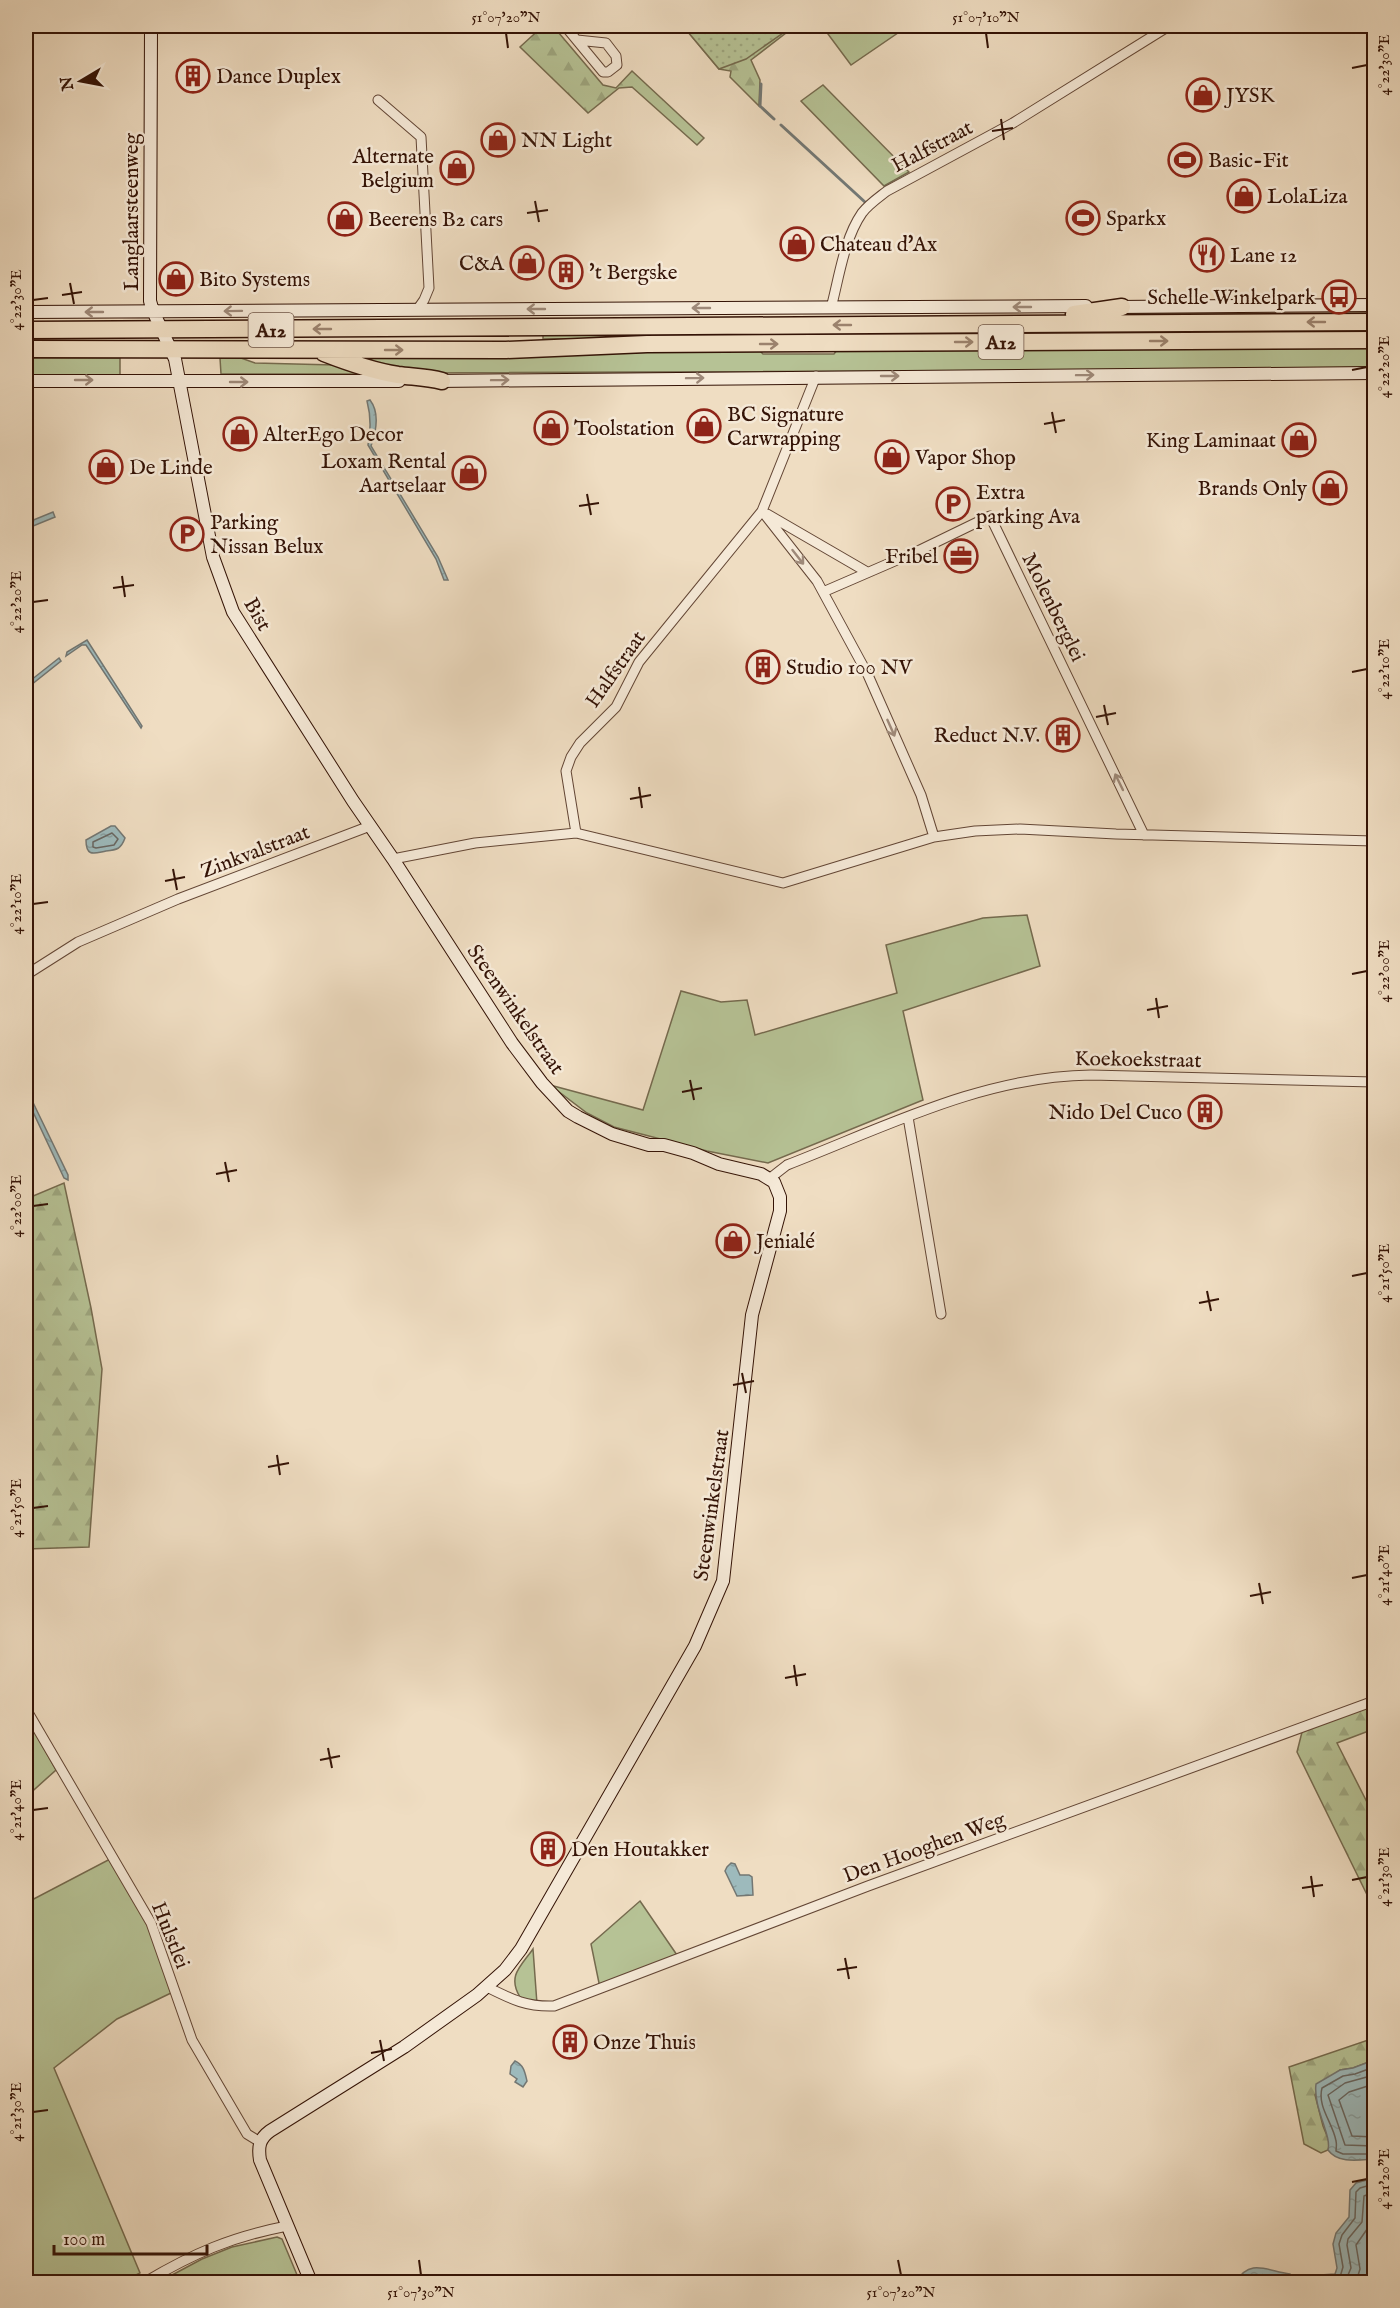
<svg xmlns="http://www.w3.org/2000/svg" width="1400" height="2308" viewBox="0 0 1400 2308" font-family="'IM FELL English',serif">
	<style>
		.grass { fill: #b6c295; stroke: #756a4e; stroke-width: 1.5 }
		.forest { fill: url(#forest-firs); stroke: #756a4e; stroke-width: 1.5 }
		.park { fill: url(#park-dots); stroke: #756a4e; stroke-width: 1.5 }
		.water { fill: url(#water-ripples); stroke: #737773; stroke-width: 1.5 }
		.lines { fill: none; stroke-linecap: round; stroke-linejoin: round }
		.shore { stroke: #686661; stroke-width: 1.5 }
		.stream { stroke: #737773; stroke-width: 3 }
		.street-casing { stroke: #634635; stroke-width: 11 }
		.secondary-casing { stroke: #341306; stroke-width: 14 }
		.highway-casing { stroke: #341306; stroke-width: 19 }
		.street { stroke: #f5e9d7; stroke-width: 9 }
		.secondary { stroke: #f5e9d7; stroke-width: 12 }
		.highway { stroke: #efddc2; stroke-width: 16 }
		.oneway { stroke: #9e8979 }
		.oneway2 { stroke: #9b826d }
		.ticks { fill: none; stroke: #341306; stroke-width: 2 }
		.labels { text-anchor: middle; stroke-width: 5; stroke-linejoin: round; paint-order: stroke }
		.shield { fill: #f5e9d7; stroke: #6e5345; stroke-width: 1.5 }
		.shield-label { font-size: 20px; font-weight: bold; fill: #341306 }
		.poi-label { font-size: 21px; fill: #341306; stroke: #f5e9d7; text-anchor: start }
		.street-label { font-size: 21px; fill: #341306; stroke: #f5e9d7 }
		.neatline { fill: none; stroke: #341306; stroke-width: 2 }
		.ticks-label { font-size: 15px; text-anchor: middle; fill: #341306 }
	</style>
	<defs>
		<pattern id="forest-firs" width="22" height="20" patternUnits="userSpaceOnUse" patternTransform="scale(1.5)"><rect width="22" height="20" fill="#b6c295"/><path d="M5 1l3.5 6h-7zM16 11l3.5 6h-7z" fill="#9da67f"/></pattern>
		<pattern id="park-dots" width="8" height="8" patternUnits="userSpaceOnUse" patternTransform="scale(1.5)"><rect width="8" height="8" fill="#b6c295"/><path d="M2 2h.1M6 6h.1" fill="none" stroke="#9da67f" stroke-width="1.8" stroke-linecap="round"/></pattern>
		<pattern id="water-ripples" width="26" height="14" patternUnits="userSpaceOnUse" patternTransform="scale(1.5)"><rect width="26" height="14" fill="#9dbabc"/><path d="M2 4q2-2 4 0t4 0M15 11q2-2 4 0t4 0" fill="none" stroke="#889fa0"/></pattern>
	</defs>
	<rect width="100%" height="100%" fill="#efddc2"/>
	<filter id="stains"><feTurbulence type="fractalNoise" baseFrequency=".00333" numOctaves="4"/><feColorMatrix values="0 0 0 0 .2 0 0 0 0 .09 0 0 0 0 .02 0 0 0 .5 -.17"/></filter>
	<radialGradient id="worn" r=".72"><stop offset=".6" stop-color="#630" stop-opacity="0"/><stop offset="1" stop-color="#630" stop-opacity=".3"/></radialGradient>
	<!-- grass -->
	<path class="grass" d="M822,26h86l-57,39z
		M823,85l86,87 -25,14 -83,-85z
		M1374,313v3l-252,2v-4z
		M1374,328v7l-831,4v-8z
		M1374,348v20l-5,1 -954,4 -56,-15 400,-8 4,4h71l3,-4z
		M26,358h94v17l-94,1z
		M220,358h21l14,5 80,2 29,9h-143z
		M1027,915l13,51 -137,45 20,89 -155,63 -61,-12 -93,-24 -27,-14 -37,-28 93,25 38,-119 40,11 26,-2 8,35 142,-42 -11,-48 97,-27z
		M26,1716l30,54 -30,27z
		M112,1858l39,65 20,70 -54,26 -63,49 86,205 -18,9h-96v-379z
		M640,1901l39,57 -79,30 -9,-44z
		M533,1949l4,55 -17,-7c-13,-21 1,-31 13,-48z
		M277,2237l5,2 18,43h-141l43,-23 30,-12z"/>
	<!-- forest -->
	<path class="forest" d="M543,26h10l50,59 13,3 16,-17 72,67 -7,7 -65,-58 -13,1 -31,25 -68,-66z
		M683,26h112l-44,34 9,20 -1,26 -29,-29 1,-6 -12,-2z
		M64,1183l27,125 11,61 -13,178 -63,2v-350z
		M1374,1701v28l-37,14 37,73v93l-77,-157 6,-24z
		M1374,2038v22l-21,8 -13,2 -12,9 -13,16 8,31 7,17 -2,7 -7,3 -17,-9 -15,-77z"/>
	<!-- park -->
	<path class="park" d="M683,26h110l-47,33 -27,10z"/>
	<!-- water -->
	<path class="water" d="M370,400c10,13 6,32 1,46l67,111 10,23h-4l-8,-21 -68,-114c3,-15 3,-29 -1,-44z
		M53,512l2,5 -29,12v-6z
		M87,640l55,86 -1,2 -55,-83h-4l-16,11 1,-4z
		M59,658l2,3 -35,28v-5z
		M111,826h4l10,12c-4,11 -8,12 -19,13 -11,2 -20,7 -20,-11z
		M26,1088l42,87v5l-4,-2 -38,-81z
		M731,1863l4,1 5,11h9l3,2 1,18 -16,1 -12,-25 2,-4z
		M1374,2060v99c-15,1 -36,5 -46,-9 4,-14 -15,-42 -12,-66l24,-14 13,-2z
		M515,2061c9,4 10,12 12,20l-4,6 -8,-5 2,-3 -7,-5 1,-8z
		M1374,2178v104h-138c14,-24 31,-11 54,-8l1,3 44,-3 2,-6 -4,-24 3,-11 13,-16 1,-27 6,-7z"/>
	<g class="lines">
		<!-- shore -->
		<path class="shore" d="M112,833l6,6 -4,6 -18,3 -3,-1v-5z
			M1374,2067l-19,7 -12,2 -21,12c-5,19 11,35 14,53 1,4 0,7 0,10l7,3h31
			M1374,2075l-29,8 -17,12 17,50 29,1
			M1374,2084l-25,8 -10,8 13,36 22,1
			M1298,2282l31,-1 11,-4 3,-10 -4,-23 3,-9 13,-17 1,-26 4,-4 14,-4
			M1345,2282l6,-14 -4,-23 1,-6 14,-17 2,-26 10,-4
			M1356,2282l4,-13 -4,-24 14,-20 2,-21 2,-3"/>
		<!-- stream -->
		<path class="stream" d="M761,84l-1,22 14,13
			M781,125l85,78"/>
		<defs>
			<path id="street" d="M565,26l38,46h5l9,-7 -1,-9 -10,-13 -29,-3
				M378,100l43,37 8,151 -5,12 -7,10
				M831,308c8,-30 13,-69 31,-95 7,-9 16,-15 25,-22l126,-68 156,-97
				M762,511l55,70 51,94 53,120 13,42
				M767,514l100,58
				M823,592l97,-42 70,-34 154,319
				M576,833l-10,-62 5,-14 9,-14 36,-36 23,-45 123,-151 54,-135
				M393,859l82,-16 101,-10 207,50 151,-46 41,-6 45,-2 96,5 258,7
				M26,975l52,-33 100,-43 192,-73
				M908,1117l33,197
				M769,1179l18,-14c98,-38 197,-89 304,-90l283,7
				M26,1709l125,214 41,117 55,94 13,8
				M487,1987c24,12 39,20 67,19l314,-120 506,-185
				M145,2282c49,-29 86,-45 142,-56"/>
			<path id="secondary" d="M151,26l-1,275 3,10 22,48 38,198 20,55 120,189 40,58 119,184 30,40 26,28 10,6 34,17 37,11h15l29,8 26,11 42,10 13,8 6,15v14l-28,104 -29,266 -28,65 -174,303 -16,21 -28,25 -73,52 -134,84c-11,8 -12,16 -10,29l51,122
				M1116,307l258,-2
				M26,312l1060,-6
				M26,381h373
				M435,381l939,-8"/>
			<path id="highway" d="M1074,314l48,-7
				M26,330l1348,-8
				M26,349l480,1 141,-6 727,-4
				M324,353c23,9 49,18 74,22 15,2 29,2 44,6"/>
		</defs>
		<!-- street casing -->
		<use href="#street" class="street-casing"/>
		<!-- secondary casing -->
		<use href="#secondary" class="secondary-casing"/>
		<!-- highway casing -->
		<use href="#highway" class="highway-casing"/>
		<!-- street -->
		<use href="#street" class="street"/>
		<!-- secondary -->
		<use href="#secondary" class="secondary"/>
		<!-- highway -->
		<use href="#highway" class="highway"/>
	</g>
	<!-- one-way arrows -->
	<defs><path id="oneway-shaft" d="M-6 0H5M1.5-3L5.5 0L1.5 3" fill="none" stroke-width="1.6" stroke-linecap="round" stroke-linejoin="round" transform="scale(1.5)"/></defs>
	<g class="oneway">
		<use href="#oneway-shaft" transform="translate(1022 307) rotate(180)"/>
		<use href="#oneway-shaft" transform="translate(701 308) rotate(180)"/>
		<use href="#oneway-shaft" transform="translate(536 309) rotate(180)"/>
		<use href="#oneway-shaft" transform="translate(233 311) rotate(179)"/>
		<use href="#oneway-shaft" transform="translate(94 312) rotate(-180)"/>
		<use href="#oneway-shaft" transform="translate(1085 375) rotate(-1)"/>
		<use href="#oneway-shaft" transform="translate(890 376)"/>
		<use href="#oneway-shaft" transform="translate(695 378) rotate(-1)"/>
		<use href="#oneway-shaft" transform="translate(84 380)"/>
		<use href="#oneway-shaft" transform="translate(500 380) rotate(-1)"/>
		<use href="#oneway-shaft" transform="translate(239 382)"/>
		<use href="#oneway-shaft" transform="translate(798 557) rotate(52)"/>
		<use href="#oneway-shaft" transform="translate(891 728) rotate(66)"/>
		<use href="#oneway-shaft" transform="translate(1119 782) rotate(-116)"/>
	</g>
	<g class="oneway2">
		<use href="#oneway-shaft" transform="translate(1316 322) rotate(180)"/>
		<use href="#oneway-shaft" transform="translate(842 325) rotate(180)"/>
		<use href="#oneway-shaft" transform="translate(322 329) rotate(180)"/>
		<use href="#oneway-shaft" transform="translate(1159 341)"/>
		<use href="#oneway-shaft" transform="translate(964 342)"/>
		<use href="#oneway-shaft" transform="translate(769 344)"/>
		<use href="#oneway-shaft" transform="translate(394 350)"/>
	</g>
	<!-- ticks -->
	<path class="ticks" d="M506,33l2,15M986,33l2,15M1352,68l15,-3M1001,119l3,21M992,131l21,-3M535,201l4,21M527,213l21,-3M70,283l4,21M62,295l20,-3M33,300l15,-2M1352,370l15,-3M1052,412l4,21M1044,424l21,-4M587,494l4,21M579,506l20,-3M122,576l3,21M113,588l21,-3M33,602l15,-2M1352,672l15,-3M1104,705l4,20M1096,717l20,-4M639,787l3,21M630,799l21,-4M173,869l4,21M165,881l20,-4M33,904l15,-2M1352,974l15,-3M1156,998l3,20M1147,1010l21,-4M690,1080l4,20M682,1092l20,-4M225,1162l4,20M216,1174l21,-4M33,1206l15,-2M1352,1276l15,-3M1207,1291l4,20M1199,1303l20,-4M742,1373l4,20M733,1385l21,-4M277,1455l3,20M268,1467l21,-4M33,1508l15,-2M1352,1578l15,-3M1259,1583l4,21M1250,1596l21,-4M794,1665l3,21M785,1678l21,-4M328,1748l4,20M320,1760l20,-4M33,1810l15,-2M1311,1876l3,21M1352,1880l15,-3M1302,1888l21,-3M845,1958l4,21M837,1970l20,-3M380,2040l4,21M371,2053l21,-4M33,2112l15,-2M1352,2182l15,-3M419,2260l2,15M898,2260l3,15"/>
	<!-- icons -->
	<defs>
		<symbol id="building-ring" viewBox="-11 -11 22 22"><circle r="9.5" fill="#f5e9d7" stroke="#8f2418" stroke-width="1.5"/><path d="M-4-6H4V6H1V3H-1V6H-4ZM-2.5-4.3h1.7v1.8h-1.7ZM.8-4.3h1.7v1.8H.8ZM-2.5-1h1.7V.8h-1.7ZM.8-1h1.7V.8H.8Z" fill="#8f2418"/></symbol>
		<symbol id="shop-ring" viewBox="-11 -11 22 22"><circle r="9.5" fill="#f5e9d7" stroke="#8f2418" stroke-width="1.5"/><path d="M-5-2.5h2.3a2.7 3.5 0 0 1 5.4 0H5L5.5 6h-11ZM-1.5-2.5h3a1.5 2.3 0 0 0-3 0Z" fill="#8f2418"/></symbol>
		<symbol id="stadium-ring" viewBox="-11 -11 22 22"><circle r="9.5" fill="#f5e9d7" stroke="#8f2418" stroke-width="1.5"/><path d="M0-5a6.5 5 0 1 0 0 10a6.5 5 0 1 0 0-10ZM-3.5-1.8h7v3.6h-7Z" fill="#8f2418"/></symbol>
		<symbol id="restaurant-ring" viewBox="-11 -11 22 22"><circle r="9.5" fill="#f5e9d7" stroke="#8f2418" stroke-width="1.5"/><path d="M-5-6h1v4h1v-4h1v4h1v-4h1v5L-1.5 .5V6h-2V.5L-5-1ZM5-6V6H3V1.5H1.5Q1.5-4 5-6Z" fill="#8f2418"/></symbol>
		<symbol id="bus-ring" viewBox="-11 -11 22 22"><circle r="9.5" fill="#f5e9d7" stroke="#8f2418" stroke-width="1.5"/><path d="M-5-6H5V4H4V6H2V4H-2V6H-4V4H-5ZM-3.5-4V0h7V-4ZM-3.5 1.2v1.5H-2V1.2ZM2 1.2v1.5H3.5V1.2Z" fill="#8f2418"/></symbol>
		<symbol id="parking-ring" viewBox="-11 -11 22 22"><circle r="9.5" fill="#f5e9d7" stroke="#8f2418" stroke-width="1.5"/><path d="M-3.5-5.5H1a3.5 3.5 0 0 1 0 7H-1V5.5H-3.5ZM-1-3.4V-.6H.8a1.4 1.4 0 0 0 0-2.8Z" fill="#8f2418"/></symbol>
		<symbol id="office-ring" viewBox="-11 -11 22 22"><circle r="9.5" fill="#f5e9d7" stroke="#8f2418" stroke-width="1.5"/><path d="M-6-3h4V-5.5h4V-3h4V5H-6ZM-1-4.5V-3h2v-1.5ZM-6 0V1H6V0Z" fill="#8f2418"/></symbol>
	</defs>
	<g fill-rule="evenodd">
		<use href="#building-ring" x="174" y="57" width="38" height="38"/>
		<use href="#shop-ring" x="1184" y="76" width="38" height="38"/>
		<use href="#shop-ring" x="479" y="121" width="38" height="38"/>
		<use href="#stadium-ring" x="1166" y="141" width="38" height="38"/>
		<use href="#shop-ring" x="438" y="149" width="38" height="38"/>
		<use href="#shop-ring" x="1225" y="177" width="38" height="38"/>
		<use href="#stadium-ring" x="1064" y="199" width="38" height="38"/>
		<use href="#shop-ring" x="326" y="200" width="38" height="38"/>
		<use href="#shop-ring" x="778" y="225" width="38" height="38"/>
		<use href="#restaurant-ring" x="1188" y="236" width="38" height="38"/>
		<use href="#shop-ring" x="508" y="244" width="38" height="38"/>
		<use href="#building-ring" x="547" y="253" width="38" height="38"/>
		<use href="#shop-ring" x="157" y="260" width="38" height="38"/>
		<use href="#bus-ring" x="1320" y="278" width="38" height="38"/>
		<use href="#shop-ring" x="685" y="407" width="38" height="38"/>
		<use href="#shop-ring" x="532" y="409" width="38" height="38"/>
		<use href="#shop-ring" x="221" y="415" width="38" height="38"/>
		<use href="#shop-ring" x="1280" y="421" width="38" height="38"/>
		<use href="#shop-ring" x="873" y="438" width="38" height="38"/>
		<use href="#shop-ring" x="87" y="448" width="38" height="38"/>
		<use href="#shop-ring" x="450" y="454" width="38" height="38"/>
		<use href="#shop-ring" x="1311" y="469" width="38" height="38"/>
		<use href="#parking-ring" x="934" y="485" width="38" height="38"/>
		<use href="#parking-ring" x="168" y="515" width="38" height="38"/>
		<use href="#office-ring" x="942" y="537" width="38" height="38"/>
		<use href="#building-ring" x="744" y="648" width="38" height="38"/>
		<use href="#building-ring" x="1044" y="716" width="38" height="38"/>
		<use href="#building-ring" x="1186" y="1093" width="38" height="38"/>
		<use href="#shop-ring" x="714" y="1222" width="38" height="38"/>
		<use href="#building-ring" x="529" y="1830" width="38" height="38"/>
		<use href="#building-ring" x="551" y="2023" width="38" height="38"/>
	</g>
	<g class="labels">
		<!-- shield labels -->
		<g class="shield">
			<rect x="248.5" y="313" width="45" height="34" rx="4.5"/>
			<rect x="978.5" y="325" width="45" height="34" rx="4.5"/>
		</g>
		<g class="shield-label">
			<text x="271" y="337">A12</text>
			<text x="1001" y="349">A12</text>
		</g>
		<!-- poi labels -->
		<g class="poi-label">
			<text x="216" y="83">Dance Duplex</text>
			<text x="1226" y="102">JYSK</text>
			<text x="521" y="147">NN Light</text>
			<text x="434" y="163" text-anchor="end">Alternate<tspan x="434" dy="24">Belgium</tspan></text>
			<text x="1208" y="167">Basic-Fit</text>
			<text x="1267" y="203">LolaLiza</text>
			<text x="1106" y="225">Sparkx</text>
			<text x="368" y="226">Beerens B2 cars</text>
			<text x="820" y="251">Chateau d'Ax</text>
			<text x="1230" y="262">Lane 12</text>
			<text x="504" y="270" text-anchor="end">C&amp;A</text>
			<text x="589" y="279">'t Bergske</text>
			<text x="199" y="286">Bito Systems</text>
			<text x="1316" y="304" text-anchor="end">Schelle Winkelpark</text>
			<text x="727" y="421">BC Signature<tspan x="727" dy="24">Carwrapping</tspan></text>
			<text x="574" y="435">Toolstation</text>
			<text x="263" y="441">AlterEgo Decor</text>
			<text x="1276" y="447" text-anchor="end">King Laminaat</text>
			<text x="915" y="464">Vapor Shop</text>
			<text x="446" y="468" text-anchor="end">Loxam Rental<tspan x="446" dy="24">Aartselaar</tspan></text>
			<text x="129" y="474">De Linde</text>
			<text x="1307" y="495" text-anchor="end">Brands Only</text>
			<text x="976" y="499">Extra<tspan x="976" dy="24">parking Ava</tspan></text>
			<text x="210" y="529">Parking<tspan x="210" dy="24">Nissan Belux</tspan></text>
			<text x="938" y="563" text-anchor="end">Fribel</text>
			<text x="786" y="674">Studio 100 NV</text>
			<text x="1040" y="742" text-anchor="end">Reduct N.V.</text>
			<text x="1182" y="1119" text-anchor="end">Nido Del Cuco</text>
			<text x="756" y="1248">Jenialé</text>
			<text x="571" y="1856">Den Houtakker</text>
			<text x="593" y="2049">Onze Thuis</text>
		</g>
		<!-- street labels -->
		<g class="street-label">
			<text transform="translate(932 146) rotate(-28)" y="7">Halfstraat</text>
			<text transform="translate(131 212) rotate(-90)" y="7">Langlaarsteenweg</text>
			<text transform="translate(1054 607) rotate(64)" y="7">Molenberglei</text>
			<text transform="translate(258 614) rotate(61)" y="7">Bist</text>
			<text transform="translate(615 669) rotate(-55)" y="7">Halfstraat</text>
			<text transform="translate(255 851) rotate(-21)" y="7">Zinkvalstraat</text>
			<text transform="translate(516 1009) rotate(55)" y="7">Steenwinkelstraat</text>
			<text transform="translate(1138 1059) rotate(1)" y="7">Koekoekstraat</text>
			<text transform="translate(711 1505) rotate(-82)" y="7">Steenwinkelstraat</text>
			<text transform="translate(924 1847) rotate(-20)" y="7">Den Hooghen Weg</text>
			<text transform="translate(171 1935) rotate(68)" y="7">Hulstlei</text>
		</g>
	</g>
	<!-- margin -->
	<rect width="1400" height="2308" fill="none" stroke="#efddc2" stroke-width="66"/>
	<!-- north arrow -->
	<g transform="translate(81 81) rotate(260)" stroke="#f5e9d7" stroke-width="4.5" paint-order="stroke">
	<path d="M0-4.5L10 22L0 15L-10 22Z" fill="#341306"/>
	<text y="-9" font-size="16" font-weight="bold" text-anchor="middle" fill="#341306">N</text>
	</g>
	<!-- scale -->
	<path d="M54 2245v9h153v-9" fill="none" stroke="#341306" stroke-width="3"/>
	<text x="63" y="2245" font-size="18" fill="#341306" stroke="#f5e9d7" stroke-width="4.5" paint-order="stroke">100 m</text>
	<rect x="33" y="33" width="1334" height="2242" class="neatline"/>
	<g class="ticks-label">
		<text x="506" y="22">51°07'20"N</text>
		<text x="986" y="22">51°07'10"N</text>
		<text transform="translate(1384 65) rotate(-90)" y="5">4°22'30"E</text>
		<text transform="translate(16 300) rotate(-90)" y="5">4°22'30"E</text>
		<text transform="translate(1384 367) rotate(-90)" y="5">4°22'20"E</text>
		<text transform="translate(16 602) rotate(-90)" y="5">4°22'20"E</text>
		<text transform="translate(1384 669) rotate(-90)" y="5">4°22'10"E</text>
		<text transform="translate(16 904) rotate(-90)" y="5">4°22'10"E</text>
		<text transform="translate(1384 971) rotate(-90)" y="5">4°22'00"E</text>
		<text transform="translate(16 1206) rotate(-90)" y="5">4°22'00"E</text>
		<text transform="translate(1384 1273) rotate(-90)" y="5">4°21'50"E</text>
		<text transform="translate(16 1508) rotate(-90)" y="5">4°21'50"E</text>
		<text transform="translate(1384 1575) rotate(-90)" y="5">4°21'40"E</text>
		<text transform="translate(16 1810) rotate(-90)" y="5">4°21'40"E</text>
		<text transform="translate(1384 1877) rotate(-90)" y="5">4°21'30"E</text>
		<text transform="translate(16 2112) rotate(-90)" y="5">4°21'30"E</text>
		<text transform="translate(1384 2179) rotate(-90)" y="5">4°21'20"E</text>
		<text x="421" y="2297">51°07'30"N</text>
		<text x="901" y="2297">51°07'20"N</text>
	</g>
	<rect width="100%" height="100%" filter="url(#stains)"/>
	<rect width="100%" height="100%" fill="url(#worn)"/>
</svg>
